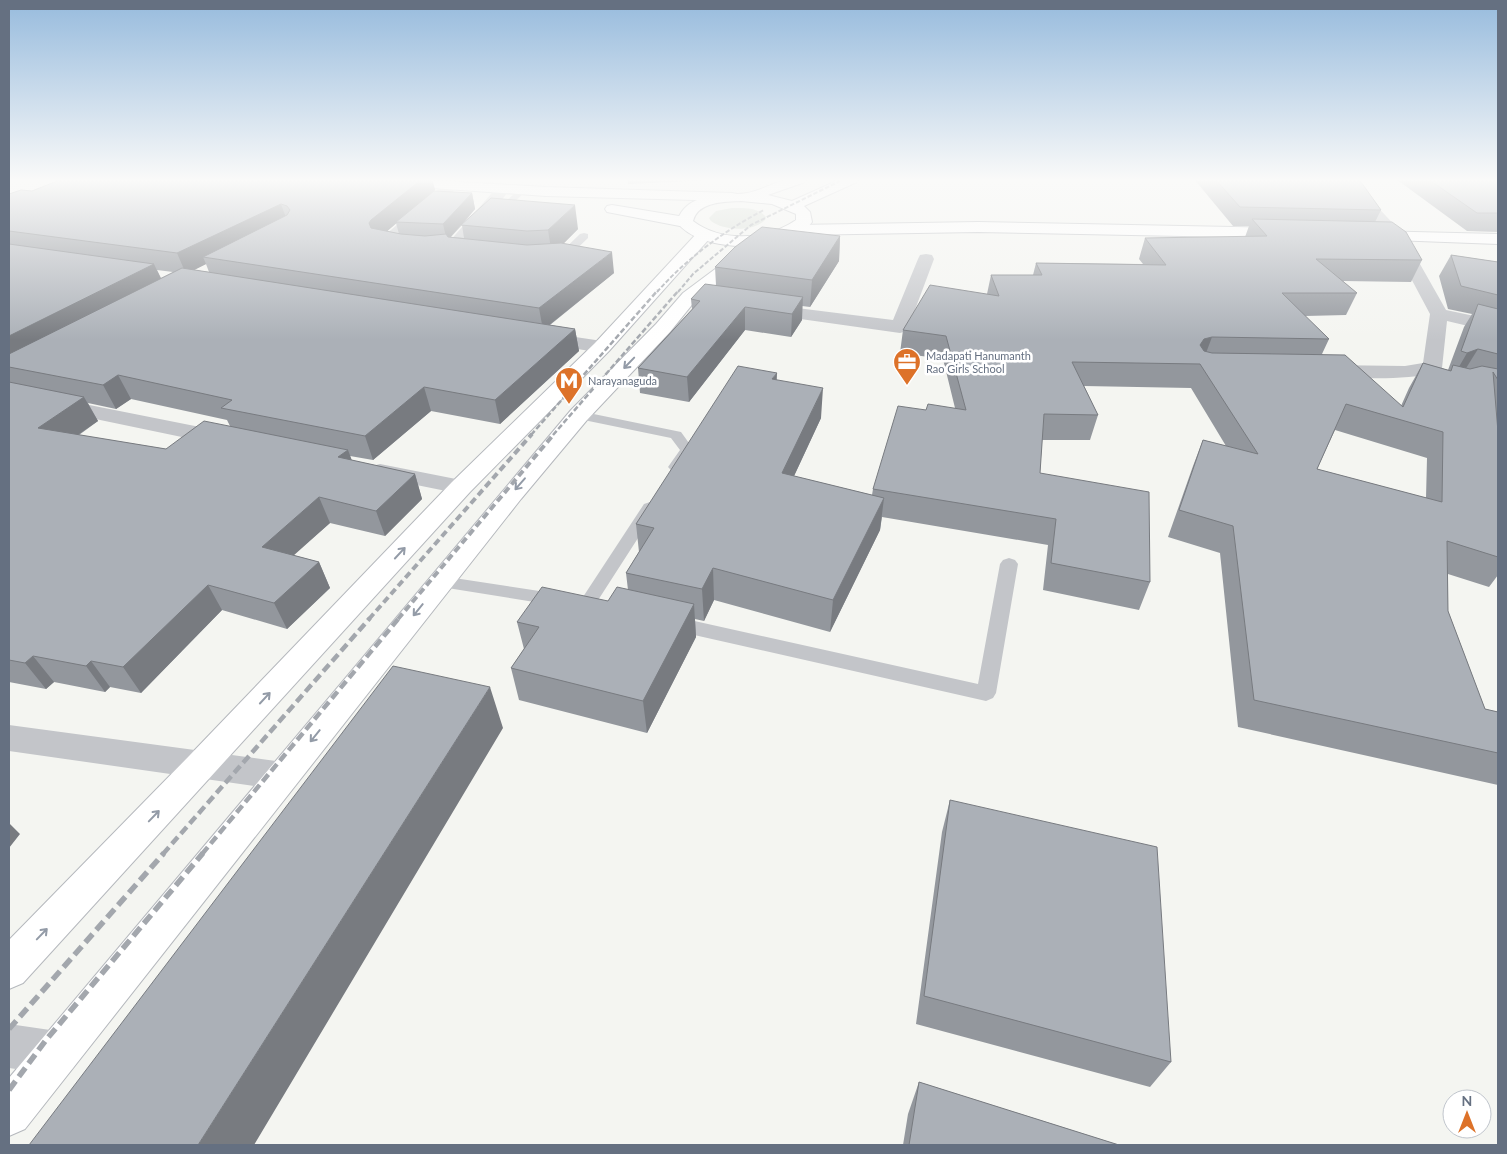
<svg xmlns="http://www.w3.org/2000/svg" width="1507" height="1154" viewBox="0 0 1507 1154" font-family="Lato,sans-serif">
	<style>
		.green { fill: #d4dbd2 }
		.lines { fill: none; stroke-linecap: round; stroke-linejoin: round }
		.secondary-casing { stroke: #b5b8bd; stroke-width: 2 }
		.primary-casing { stroke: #b3b6bb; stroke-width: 2 }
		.lane { fill: #c3c5c9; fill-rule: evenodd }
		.street { fill: #c3c5c9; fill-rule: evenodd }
		.secondary { fill: #fff; fill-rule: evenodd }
		.primary { fill: #fff; fill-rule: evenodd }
		.rail-far4 { stroke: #a3a7ad; stroke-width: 2; stroke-dasharray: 4.5 2; stroke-linecap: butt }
		.rail-far3 { stroke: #a3a7ad; stroke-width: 2.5; stroke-dasharray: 5.5 2.5; stroke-linecap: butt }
		.rail-far2 { stroke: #a3a7ad; stroke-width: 4; stroke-dasharray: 7 4; stroke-linecap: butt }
		.rail-far1 { stroke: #a3a7ad; stroke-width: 4.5; stroke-dasharray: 9 4.5; stroke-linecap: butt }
		.rail { stroke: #a3a7ad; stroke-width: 5.5; stroke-dasharray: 11 5.5; stroke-linecap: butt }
		.wall { fill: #93979d; fill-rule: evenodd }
		.shaded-wall { fill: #787b80 }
		.building { fill: #abb0b7; stroke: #787b80; fill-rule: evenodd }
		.oneway { stroke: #939ba7 }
		.labels { text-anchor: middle; stroke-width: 5; stroke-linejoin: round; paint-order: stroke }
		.far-poi-label { font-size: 11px; fill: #657081; stroke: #fff; text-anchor: start }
	</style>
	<rect width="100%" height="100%" fill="#f4f5f1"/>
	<!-- green -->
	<path class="green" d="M732,208c12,0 26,-1 34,9l-1,3c-12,12 -41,11 -54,1l-2,-3 7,-7z"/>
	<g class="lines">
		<defs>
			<path id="secondary" d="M354,179h56l136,8 186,6 5,1 2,3 -2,3 -5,1 -186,-5 -185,-13z
				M612,205l73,12 5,2 3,3 -3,3 -5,2 -78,-15 -2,-3 2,-3z
				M978,222l306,6 6,2 2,3 -2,3 -6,2 -306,-6 -183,3 -6,-2 -2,-3 2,-3 6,-2z
				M704,230l6,2 2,3 -2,3 -101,113 -139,141 -447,491 -14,6v-49l180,-184 263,-274 143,-139 103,-111z
				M1372,231l126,3v10l-132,-5 -2,-3 2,-3z
				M744,250l6,2 2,3 -2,3 -55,43 -25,31 -83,88 -66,79 -496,630 -16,7v-58l562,-668 85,-86 27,-31 55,-41z"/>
			<path id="primary" d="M787,179h20l-2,3 -37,13 24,6 49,-22h18l-2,3 -53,24 6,6 2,10c-22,32 -113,32 -135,0 9,-31 45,-25 70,-29 12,-2 27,-10 40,-14zM741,201l31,3 24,10v6c-29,20 -74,23 -103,1 5,-20 32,-19 48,-20z"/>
		</defs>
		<!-- secondary casing -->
		<use href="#secondary" class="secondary-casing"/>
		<!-- primary casing -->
		<use href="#primary" class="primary-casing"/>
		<!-- lane -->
		<path class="lane" d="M521,188l3,1v4l-27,25h-6v-4z
			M584,233l4,1v4l-26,25h-8l-1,-2 1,-2 26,-25z
			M579,411l102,21 13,18 -13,20h-10l-3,-3 12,-17 -9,-12 -97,-20 -2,-3 2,-3z
			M650,502l6,2 2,3 -65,101 -6,2 -6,-2 -3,-4 3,-4 63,-96z
			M1009,558l6,2 3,4 -22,129 -3,5 -7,3 -314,-71 -7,-2 -2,-5 2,-5 7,-2 306,68 22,-120 3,-4z
			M441,576l118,18 6,2 3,4 -3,4 -6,2 -124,-20 -3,-4 3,-4z"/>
		<!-- street -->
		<path class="street" d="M1336,179h15l52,55 43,76 52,11v12l-51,-12 -5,47 -3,4c-36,9 -74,6 -111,5l-7,-2 -3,-4 3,-4 7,-2 77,1 18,-3 7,-49 -40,-75z
			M450,183l5,1 2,3 -2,3 -59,51 48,3 4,-1 50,-57h10l2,3c-7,10 -44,57 -52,61 -16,9 -62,2 -80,-3l-2,-3 2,-3 67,-57z
			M926,254l6,1 2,4 -27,72 -7,2 -135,-19 -6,-1 -3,-4 3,-4 6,-1 128,16 25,-61 2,-4z
			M542,332l60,9 7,2 3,4 -3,4 -7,2 -67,-11 -3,-4 3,-4z
			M9,389l216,43 8,2 3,5 -3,5 -8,2 -216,-45z
			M380,464l81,16 9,2 3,5 -3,5 -9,2 -89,-18 -4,-5 4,-5z
			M9,725l274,37 12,4 5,10 -5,10 -12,4 -274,-39z
			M9,1024l48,7 16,6 6,16 -6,16 -16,6 -48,-7z"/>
		<!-- secondary -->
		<use href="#secondary" class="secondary"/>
		<!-- primary -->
		<use href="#primary" class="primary"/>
		<!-- rail-far4 -->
		<path class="rail-far4" d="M657,292c29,-33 68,-62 107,-82
			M678,292l15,-18 58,-49 93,-46"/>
		<!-- rail-far3 -->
		<path class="rail-far3" d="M531,435l127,-145
			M553,435l126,-145"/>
		<!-- rail-far2 -->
		<path class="rail-far2" d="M369,619l163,-185
			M398,619l156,-185"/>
		<!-- rail-far1 -->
		<path class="rail-far1" d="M163,854l207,-236
			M202,854l197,-236"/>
		<!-- rail -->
		<path class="rail" d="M9,1029l155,-176
			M9,1090l37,-50 157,-187"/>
	</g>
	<!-- wall -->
	<path class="wall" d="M62,179h370l3,11 -16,14 53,-11 3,16 -12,15 115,5 -15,15 51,29 -64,52 25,4 4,22 -79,73 -69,-13 -58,49 -23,-4 1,4 64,14 7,25 -37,37 -55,-13 -37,32 26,7 11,26 -43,41 -65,-19 -81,83 -31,-6 -5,5 -51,-10 -8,7 -37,-7v-488l23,-3zM396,223l3,11 -12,-3zM462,225l2,13 -13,-1zM206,264l3,8 -15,-2zM157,270l16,2 -12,6zM131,399l96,21 3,6 -64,23 -87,-14 19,-14 -10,-18 28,6z
		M440,179h21l-1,1z
		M627,179h83l-16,2 -66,3z
		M1194,179h164l23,31 -6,12 47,38 -11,22 -68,-1 14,12 -11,22 -41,1 24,23 -7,15 79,52 8,-18 14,-25 25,7 16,-43 8,-13 -24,-5 -9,-33 12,-21 47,7v313l-9,12 -41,-13v37l37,98 13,3v73l-260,-58 -18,-174 -52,-16 25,-71 10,-26 23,6 -35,-58 -107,-2 14,29 -8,25h-48l-2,33 110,109 -11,28 -96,-20 5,-45 -166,-28 -2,13 -50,102 -116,-32 -10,21 -9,-2 1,18 -49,96 -128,-33 -8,-32 13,-19 -7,-27 91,-21 20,-11 -2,-17 13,-21 -3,-28 141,-144 44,38 -27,58 78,19 1,-6 53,-79 29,-2 -12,-49 -43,-6 3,-23 84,-36 4,-19h42l3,-12 107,1 -4,-5 6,-21 100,-1 4,-11h-16zM1335,430l92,28 -1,40 -109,-29z
		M1396,179h102v53l-31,-1z
		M840,236l-1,25 -29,46 -8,-1v14l-11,17 -46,-7 -56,72 -49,-9 -2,-25 54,-59 -1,-10 25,-14 -1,-18z
		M950,800l221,262 -21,25 -234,-63 26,-192z
		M919,1082l200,63h-216l5,-31z"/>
	<!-- shaded-wall -->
	<path class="shaded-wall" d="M422,179h10l3,11 -58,50 -3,3 -5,-20 2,-3z
		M694,179h16l-16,2z
		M472,193l3,16 -28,32 -4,-17z
		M281,204l7,19 -85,34 3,7 -20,10 -9,-21z
		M575,205l3,24 -26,26 -4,-25z
		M840,236l-1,25 -29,46 2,-27z
		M612,252l2,21 -71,57 -4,-22z
		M154,264l10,21 -155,81v-30z
		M803,297l-1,23 -11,17 1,-23z
		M745,307v23l-56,72 -2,-25z
		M575,329l4,22 -79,73 -5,-24z
		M1212,337l-9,24 -3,-16 4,-6z
		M1478,349l-15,24 -10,4 14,-24z
		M777,373l-1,29 -4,-23z
		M118,375l13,24 -15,10 -13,-24z
		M424,387l7,24 -58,49 -8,-24z
		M823,388l-2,30 -40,86 1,-31z
		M84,397l14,24 -45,31 -15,-24z
		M348,450l9,24 -19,-17z
		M415,474l7,25 -37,37 -9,-25z
		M319,497l11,26 -56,50 -12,-26z
		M884,498l-4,32 -50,102 3,-32z
		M319,562l11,26 -43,41 -13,-26z
		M713,568l1,32 -10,21 -2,-32z
		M208,585l14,25 -81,83 -18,-26z
		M694,604l2,33 -49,96 -4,-32z
		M33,656l21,26 -8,7 -21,-26z
		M91,661l19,26 -5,5 -19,-26z
		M490,687l13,41 -249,417h-56z
		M9,823l11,11 -11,14z"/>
	<!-- building -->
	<path class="building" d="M62,179h360l-51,41 -2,3 2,5 30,6 24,2 21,-2 2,3 79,8 34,-2 51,9 -73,56 -336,-51 84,-42 3,-5 -3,-4 -6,-2 -104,49 -168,-22v-37l12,-4 11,1z
		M1215,179h143l3,3 20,28 -141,-3z
		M1428,179h70v34h-21z
		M434,191l38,2 -29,31 -47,-2z
		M491,198l84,7 -27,25 -21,1 -66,-6z
		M1252,219l140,3 14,10 16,28 -106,-1 41,34h-75l47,46 -117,-2 -8,2 -4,6 4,6 8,2 133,2 58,52 20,-44 28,8 2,-6 17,4 12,-3 16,3v11l-5,-8 5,60v125l-51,-16 1,70 37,98 13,3v41l-244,-53 -21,-174 -54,-16 24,-70 55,14 -58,-90 -128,-2 26,53 -54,-1 -4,59 109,19 1,90 -99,-19 5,-44 -183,-30 25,-83 28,4 2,-6 38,6 -20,-74 -43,-6 27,-45 69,11 -8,-21h51l-6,-12 130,2 -21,-27 122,-2zM1346,404l97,28 -1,70 -125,-33z
		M762,227l78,9 -28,44 -97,-13 20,-20z
		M9,244l145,20 -145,72z
		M1451,255l47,7v33l-37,-9z
		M182,268l393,61 -80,71 -71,-13 -59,49 -144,-28 11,-8 -114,-25 -15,10 -94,-18v-13z
		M705,284l98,13 -11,17 -47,-7 -58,70 -49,-9 62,-67 -9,-2z
		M1478,304l20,5v45l-20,-5 -11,4 -6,-2z
		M738,366l39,7 -5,6 51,9 -41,85 102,25 -51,102 -120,-32 -11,21 -76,-16 28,-45 -18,-4z
		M9,382l75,15 -46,31 128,21 38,-28 144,29 -10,7 77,17 -39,37 -57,-14 -57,50 57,15 -45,41 -66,-18 -85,82 -32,-6 -5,5 -53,-10 -8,7 -16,-3z
		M542,587l66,14 9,-14 77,17 -51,97 -132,-33 28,-41 -22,-5z
		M393,666l97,21 -292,458h-169z
		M950,800l207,47 14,215 -247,-66z
		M919,1082l200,63h-210z"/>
	<!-- one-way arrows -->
	<defs><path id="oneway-shaft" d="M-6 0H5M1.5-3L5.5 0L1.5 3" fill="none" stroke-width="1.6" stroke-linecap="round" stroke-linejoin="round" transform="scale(1.25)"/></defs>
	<g class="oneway">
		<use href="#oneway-shaft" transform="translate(629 363) rotate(134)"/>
		<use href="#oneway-shaft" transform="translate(520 484) rotate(131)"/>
		<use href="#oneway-shaft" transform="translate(400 553) rotate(-47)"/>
		<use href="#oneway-shaft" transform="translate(418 610) rotate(129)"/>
		<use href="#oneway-shaft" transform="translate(265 698) rotate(-47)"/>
		<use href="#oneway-shaft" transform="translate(315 736) rotate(129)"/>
		<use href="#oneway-shaft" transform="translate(154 816) rotate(-46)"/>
		<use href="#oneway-shaft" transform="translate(42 934) rotate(-46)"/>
	</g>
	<!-- sky -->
	<linearGradient id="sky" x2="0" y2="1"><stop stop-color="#97bbdd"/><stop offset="0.53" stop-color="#fafaf9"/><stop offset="1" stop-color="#fafaf9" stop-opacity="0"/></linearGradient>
	<rect width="1507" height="340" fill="url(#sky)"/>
	<!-- icons -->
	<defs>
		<symbol id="office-pin" viewBox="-11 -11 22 30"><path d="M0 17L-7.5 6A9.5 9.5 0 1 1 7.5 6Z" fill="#dd7229" stroke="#fff"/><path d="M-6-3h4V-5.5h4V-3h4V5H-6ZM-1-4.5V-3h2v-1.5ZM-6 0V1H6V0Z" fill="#fff"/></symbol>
		<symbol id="metro-pin" viewBox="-11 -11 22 30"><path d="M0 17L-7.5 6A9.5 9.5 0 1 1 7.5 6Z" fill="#dd7229" stroke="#fff"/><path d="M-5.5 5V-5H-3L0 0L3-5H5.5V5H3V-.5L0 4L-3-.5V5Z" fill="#fff"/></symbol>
	</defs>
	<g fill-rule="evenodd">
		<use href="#office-pin" x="891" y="346" width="32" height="43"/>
		<use href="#metro-pin" x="553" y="365" width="32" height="43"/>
	</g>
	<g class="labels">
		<!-- far-poi labels -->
		<g class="far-poi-label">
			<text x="926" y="360">Madapati Hanumanth<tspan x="926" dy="13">Rao Girls School</tspan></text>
			<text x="588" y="385">Narayanaguda</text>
		</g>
	</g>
	<!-- border -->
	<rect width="1507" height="1154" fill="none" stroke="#657081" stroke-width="20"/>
	<!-- north arrow -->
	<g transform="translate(1467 1114)"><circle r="24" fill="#ffffff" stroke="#c1c6cd"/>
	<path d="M0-4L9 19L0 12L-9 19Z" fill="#dd7229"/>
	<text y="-8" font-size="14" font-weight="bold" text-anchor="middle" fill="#657081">N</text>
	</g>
</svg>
